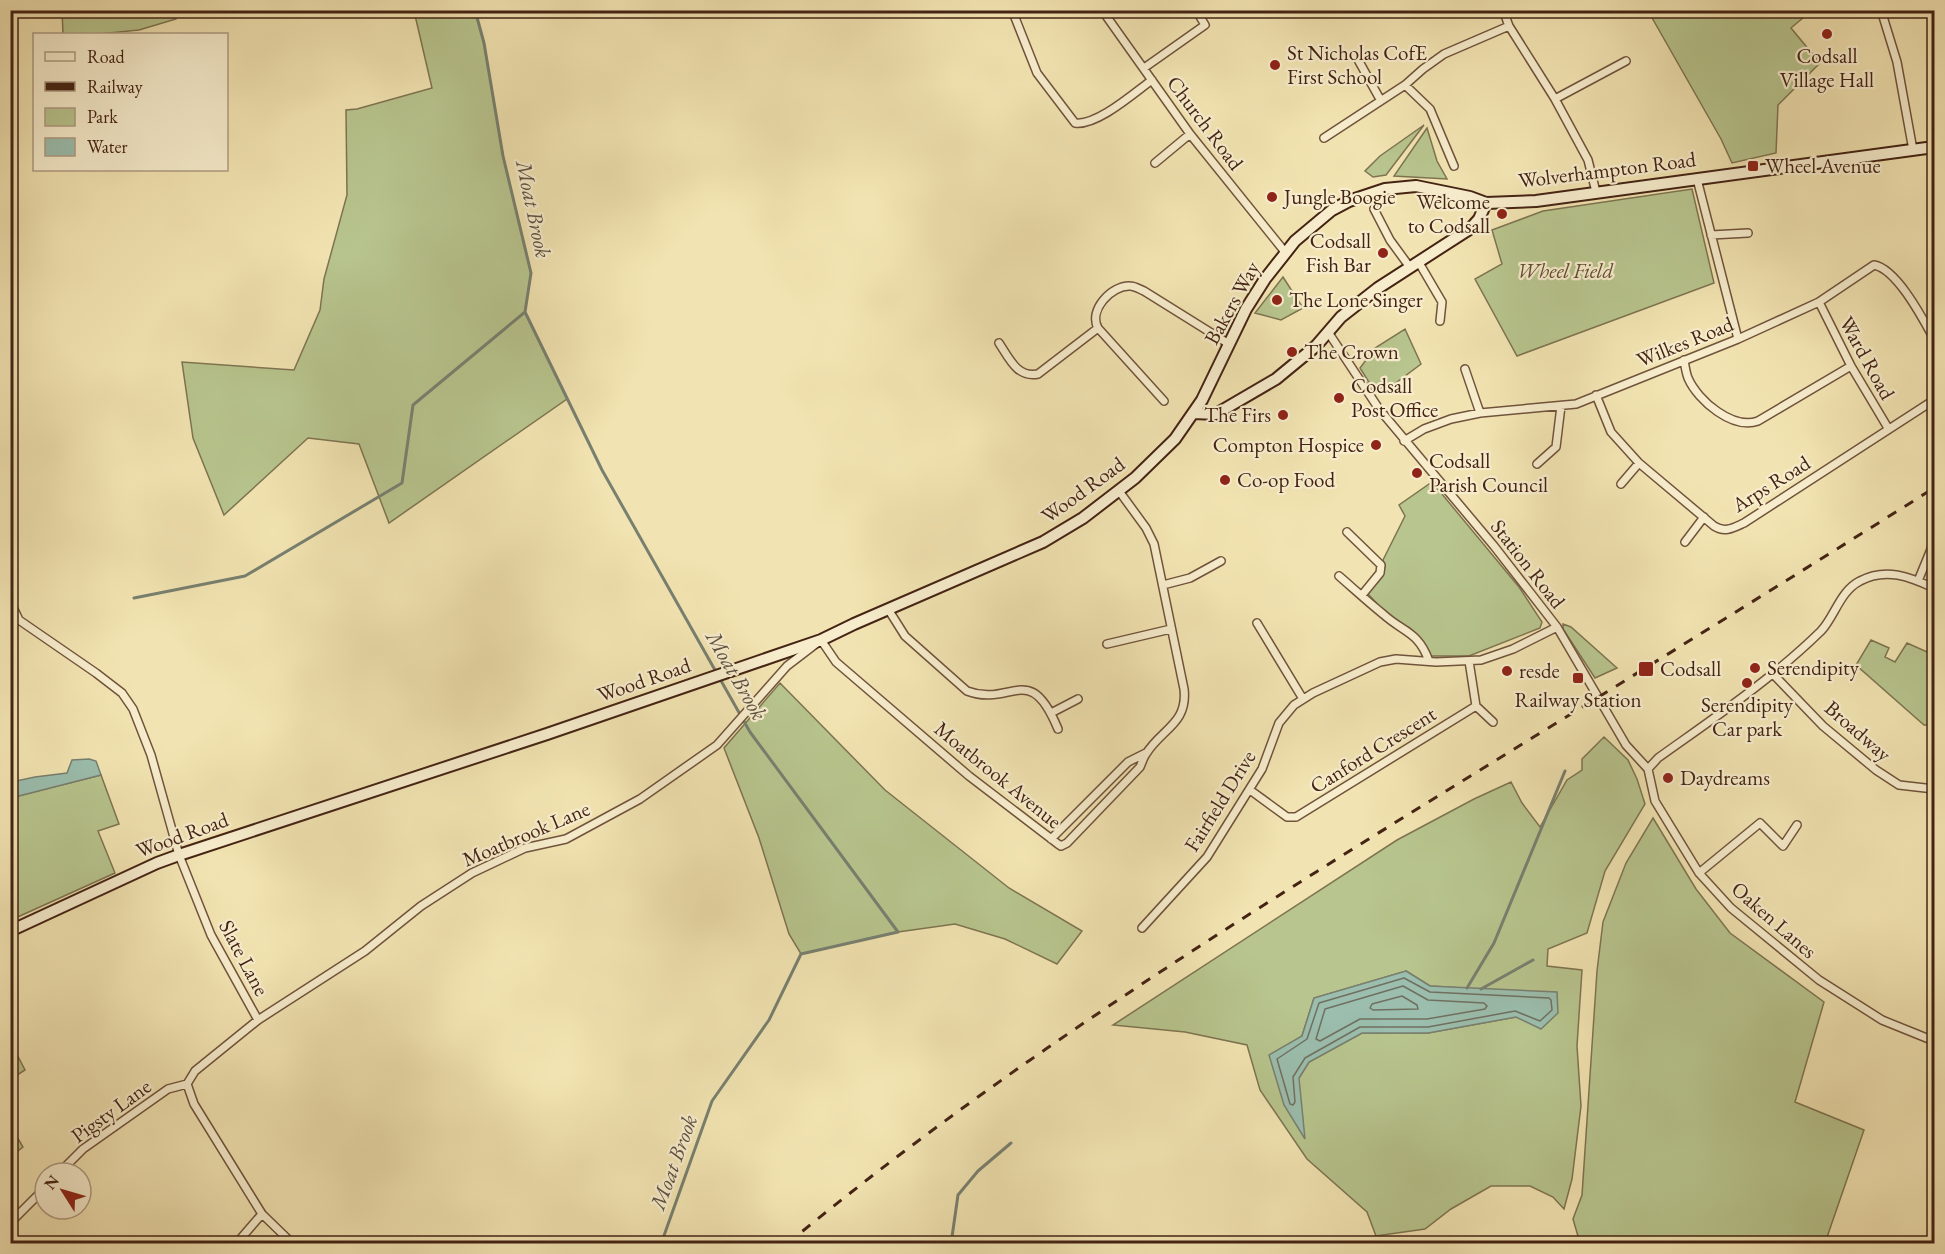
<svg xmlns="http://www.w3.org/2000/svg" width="1945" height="1254" viewBox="0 0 1945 1254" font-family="'EB Garamond',serif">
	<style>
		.green { fill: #b8c58e; stroke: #7e7451; stroke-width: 1.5; fill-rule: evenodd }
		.water { fill: #9bbeae; stroke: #788070; stroke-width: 1.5 }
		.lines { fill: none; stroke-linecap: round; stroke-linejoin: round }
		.shore { stroke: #707061; stroke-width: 1.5 }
		.stream { stroke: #788070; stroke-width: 3 }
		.street-casing { stroke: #70533c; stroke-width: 10 }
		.secondary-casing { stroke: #442314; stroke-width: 14 }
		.street { stroke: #f7edcd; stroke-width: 7 }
		.secondary { stroke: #f7edcd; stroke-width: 10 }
		.rail { stroke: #442314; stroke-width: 3; stroke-dasharray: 10 10; stroke-linecap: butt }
		.poi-dot { fill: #8f2418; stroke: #f7edcd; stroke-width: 2 }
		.labels { text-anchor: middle; stroke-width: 4.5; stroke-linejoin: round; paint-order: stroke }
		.poi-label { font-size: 21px; fill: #442314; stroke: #f7edcd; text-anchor: start }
		.street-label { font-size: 21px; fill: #442314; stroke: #f7edcd }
		.park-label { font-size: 21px; font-style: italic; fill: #614c32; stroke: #f7edcd }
		.water-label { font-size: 22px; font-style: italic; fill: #5e5242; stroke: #f7edcd }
	</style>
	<rect width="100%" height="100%" fill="#f2e4b2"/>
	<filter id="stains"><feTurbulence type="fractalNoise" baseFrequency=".00333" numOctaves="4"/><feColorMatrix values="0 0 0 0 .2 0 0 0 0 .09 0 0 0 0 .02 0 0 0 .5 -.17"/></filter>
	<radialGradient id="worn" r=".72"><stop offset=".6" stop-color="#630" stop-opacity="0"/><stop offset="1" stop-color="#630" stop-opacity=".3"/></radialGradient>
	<!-- green -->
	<path class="green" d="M1659,10l152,1 -20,17 29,35 -42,42 -2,48 -44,10 -11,-24 -70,-123z
		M62,11h114v8l-37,11 -40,4h-36z
		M414,11h61l9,32 19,113 28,117 -6,39 42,87 -178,124 -30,-79 -51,-6 -84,77 -31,-77 -11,-76 112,8 26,-60 4,-31 23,-84 -1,-85 11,-1 75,-21z
		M1424,125l-38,50 -13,2 -8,-6 15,-15z
		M1427,128l10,33 10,18 -53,-3z
		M1692,189l22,94 -197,73 -42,-77 27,-15 -10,-34 51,-19z
		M1283,277l20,31 -22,12 -26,-7z
		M1405,329l16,35 -32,24 -3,-3 -11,7 -15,-24 15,-20z
		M1432,482l87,105 23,35 -2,6 -71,28h-39l-8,-16 -12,-12 -22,-13 -21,-22 18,-26 -2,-7 22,-44 -6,-11z
		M1563,624l8,3 46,41 -22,10 -32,-49z
		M1871,640l18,8 -4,9 10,5 12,-19 27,12v70h-10l-68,-60z
		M780,683l105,107 124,98 73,43 -25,33 -52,-25 -50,-15 -57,8 -97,22 -12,-20 -30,-96 -35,-90z
		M1604,737l24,23 9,19 8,25 -40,67 -18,62 -39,16 -1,17 35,4 -5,76 4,60 -9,73 -8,30 -11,-12 -23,-11h-39l-40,23 -26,20 -49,7 -9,-24 -60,-53 -47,-69 -13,-45 -62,-13 -72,-7 284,-185 77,-41 37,-17 11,21 18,24 27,-47 15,-10v-11zM1406,971l24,15 62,4 24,27 -88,16h-66l-53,29 -10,16 3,-42 12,-38z
		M101,775l18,49 -21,7 17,42 -104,47 -1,-122z
		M1653,818l43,71 34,44 94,69 -29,100 69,28 -39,113h-245l-7,-24 9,-24 15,-224 6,-49 23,-59z
		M11,1043l14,27 -14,9h-1z
		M10,1125l13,22 -12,9h-1z"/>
	<!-- water -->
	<path class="water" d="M89,759l7,2 5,14 -90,23v-16l24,-5 32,-4 5,-13z
		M1406,971l24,15 127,6 1,21 -17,16 -25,-12 -88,16h-66l-53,29 -10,16 6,61 -21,-34 -15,-50 33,-19 12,-38z"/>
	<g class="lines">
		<!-- shore -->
		<path class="shore" d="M1404,978l26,14 119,6 2,2 1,10 -12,11 -25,-10 -87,16h-68l-55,31 -12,19 2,25 -2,3 -3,-1 -13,-45 30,-20 12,-36z
			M1403,986l25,14 56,3 3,3 -2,3 -58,10h-67l-40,22 -4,-2 9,-30z
			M1402,996l15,9 1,4 -45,1 -3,-2 2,-4z"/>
		<!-- stream -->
		<path class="stream" d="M475,10l9,33 19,113 28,117 -6,39 77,158 148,262 148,200 -97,22 -32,66 -57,81 -51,143
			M134,598l111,-22 157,-93 11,-78 112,-93
			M1467,988l27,-45 71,-172
			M1481,989l52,-29
			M951,1244l7,-49 20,-24 33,-28"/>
		<defs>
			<path id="street" d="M1012,10l25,63 38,50c22,3 59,-30 77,-43
				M1102,10l88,124 95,118
				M1503,10l6,16 46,73 33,61 8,32
				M1881,10l16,52 16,88
				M1356,56l25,45
				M1144,68l61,-43 -9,-15
				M1405,85l25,24 24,57
				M1555,99l71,-38
				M1324,138l81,-53 18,-16 21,-15 65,-28
				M1155,163l35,-29
				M1697,179l41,160
				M1374,209l16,31 19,26
				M1711,235l37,-2
				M1418,261l24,41 -2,19
				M1819,302l32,64 37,62
				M1098,328l66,73
				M1329,330l1,5 49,74 115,137 63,81 69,118 22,24 7,32 44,72 32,35 88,72 63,40 52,21
				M999,343c10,15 18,35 39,31l60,-46c-10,-18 14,-43 32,-42 5,0 9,3 14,5l85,53
				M1684,360c1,6 2,13 4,18 10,23 45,52 70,43l93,-55
				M1465,369l15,44
				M1596,395l15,37 28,31 75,63c11,7 19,2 30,-3l190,-123
				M1404,441l20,-12 27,-10 29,-6 96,-9 162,-65 81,-37 55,-37c23,4 49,54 60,74
				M1537,464l19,-17 5,-41
				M1621,484l18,-21
				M1347,532l34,33 -1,8 -18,22
				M1685,542l19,-25
				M1339,576c15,13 29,26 44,38 21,19 35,17 46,47
				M1918,581l16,-39
				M10,584l2,21 7,15 77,53 26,20 11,16 18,46 28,100 32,80 47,85
				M1163,585l27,-7 31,-17
				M888,609l17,27 62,55c45,17 62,-32 91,38
				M1257,623l46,76
				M1107,644l64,-15
				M1773,674l50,52 53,44 23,15 35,4
				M1476,706l17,16
				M1051,713l27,-14
				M1648,769l10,-11c56,-40 114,-79 163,-127 14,-15 19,-40 39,-50 26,-14 50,-4 74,7
				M1250,790l37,27h9l180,-111 -7,-45
				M1051,839l77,-77 18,-9
				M1699,873l61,-50 23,23 14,-21
				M1142,928l65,-71 55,-88 17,-46 15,-18 19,-12 67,-31 16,-3 40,3 45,-2 32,-11 44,-22
				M187,1084l8,-13 63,-51 107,-69 56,-45 51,-33 53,-25 41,-9 74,-40 77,-54 70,-79 34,-26 15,22 133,114 89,68 3,2 6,-3 73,-76c2,-4 3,-9 6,-13 15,-25 42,-30 38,-65l-30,-145 -8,-16 -27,-37
				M187,1084l7,20 68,110 31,30
				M59,1173l24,-24 85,-60 19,-5
				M10,1223l35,-35
				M236,1244l26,-30"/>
			<path id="secondary" d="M1194,413l22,1 60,-35 40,-33 25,-29 37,-29 93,-60 8,-9 7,-16
				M10,931l147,-68 22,-8 368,-121 274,-94 33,-16 189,-82 40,-24 52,-40 40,-39 27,-39 44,-91 19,-30 30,-38 37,-31 17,-9 36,-12 31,-3 54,11 16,6 50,-2 398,-54"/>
		</defs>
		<!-- street casing -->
		<use href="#street" class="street-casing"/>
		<!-- secondary casing -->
		<use href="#secondary" class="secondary-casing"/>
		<!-- street -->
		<use href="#street" class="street"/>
		<!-- secondary -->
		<use href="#secondary" class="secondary"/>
		<!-- rail -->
		<path class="rail" d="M787,1244c210,-174 441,-318 672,-461 159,-98 318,-196 475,-295"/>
	</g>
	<!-- markers -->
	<g class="poi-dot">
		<circle cx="1827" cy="34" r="6"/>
		<circle cx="1275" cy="65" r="6"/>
		<rect x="1747" y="160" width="12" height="12" rx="3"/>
		<circle cx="1272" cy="197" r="6"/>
		<circle cx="1502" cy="214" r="6"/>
		<circle cx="1383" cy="253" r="6"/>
		<circle cx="1277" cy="300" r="6"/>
		<circle cx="1292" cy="352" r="6"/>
		<circle cx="1339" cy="398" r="6"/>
		<circle cx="1283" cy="415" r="6"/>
		<circle cx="1376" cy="445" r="6"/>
		<circle cx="1417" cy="473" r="6"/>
		<circle cx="1225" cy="480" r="6"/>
		<circle cx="1755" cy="668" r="6"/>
		<rect x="1638" y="661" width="16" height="16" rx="3"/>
		<circle cx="1507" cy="671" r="6"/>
		<rect x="1572" y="672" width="12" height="12" rx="3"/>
		<circle cx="1747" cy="683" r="6"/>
		<circle cx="1668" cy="778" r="6"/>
	</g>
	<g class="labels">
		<!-- poi labels -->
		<g class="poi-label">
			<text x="1287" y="60">St Nicholas CofE<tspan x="1287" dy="24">First School</tspan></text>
			<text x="1827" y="63" text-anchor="middle">Codsall<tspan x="1827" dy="24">Village Hall</tspan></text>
			<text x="1765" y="173">Wheel Avenue</text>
			<text x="1284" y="204">Jungle Boogie</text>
			<text x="1490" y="209" text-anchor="end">Welcome<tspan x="1490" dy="24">to Codsall</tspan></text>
			<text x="1371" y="248" text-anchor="end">Codsall<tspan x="1371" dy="24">Fish Bar</tspan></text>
			<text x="1289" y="307">The Lone Singer</text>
			<text x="1304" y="359">The Crown</text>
			<text x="1351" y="393">Codsall<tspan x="1351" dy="24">Post Office</tspan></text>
			<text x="1271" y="422" text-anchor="end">The Firs</text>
			<text x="1364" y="452" text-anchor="end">Compton Hospice</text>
			<text x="1429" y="468">Codsall<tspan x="1429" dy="24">Parish Council</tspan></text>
			<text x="1237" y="487">Co-op Food</text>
			<text x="1767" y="675">Serendipity</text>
			<text x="1660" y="676">Codsall</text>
			<text x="1519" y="678">resde</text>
			<text x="1578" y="707" text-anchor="middle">Railway Station</text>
			<text x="1747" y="712" text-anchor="middle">Serendipity<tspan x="1747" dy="24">Car park</tspan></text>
			<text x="1680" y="785">Daydreams</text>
		</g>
		<!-- street labels -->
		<g class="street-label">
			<text transform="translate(1205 123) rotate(53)" y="7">Church Road</text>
			<text transform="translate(1607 170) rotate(-7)" y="7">Wolverhampton Road</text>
			<text transform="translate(1232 303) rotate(-61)" y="7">Bakers Way</text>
			<text transform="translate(1685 342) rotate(-22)" y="7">Wilkes Road</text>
			<text transform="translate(1867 358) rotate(61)" y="7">Ward Road</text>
			<text transform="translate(1771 484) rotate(-32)" y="7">Arps Road</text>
			<text transform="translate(1083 490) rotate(-36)" y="7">Wood Road</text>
			<text transform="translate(1528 564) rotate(52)" y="7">Station Road</text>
			<text transform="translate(644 680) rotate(-19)" y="7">Wood Road</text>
			<text transform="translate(1858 731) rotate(41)" y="7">Broadway</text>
			<text transform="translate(1373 750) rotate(-32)" y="7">Canford Crescent</text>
			<text transform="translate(998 775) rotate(39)" y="7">Moatbrook Avenue</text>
			<text transform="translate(1220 801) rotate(-58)" y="7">Fairfield Drive</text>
			<text transform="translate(526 834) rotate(-23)" y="7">Moatbrook Lane</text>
			<text transform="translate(182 835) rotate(-20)" y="7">Wood Road</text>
			<text transform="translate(1774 920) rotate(41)" y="7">Oaken Lanes</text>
			<text transform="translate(244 958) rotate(62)" y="7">Slate Lane</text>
			<text transform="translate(111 1111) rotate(-36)" y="7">Pigsty Lane</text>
		</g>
		<!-- park labels -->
		<g class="park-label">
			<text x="1565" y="278">Wheel Field</text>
		</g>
		<!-- water labels -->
		<g class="water-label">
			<text transform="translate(534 209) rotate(78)" y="8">Moat Brook</text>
			<text transform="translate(737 675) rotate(60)" y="8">Moat Brook</text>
			<text transform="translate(673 1162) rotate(-70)" y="8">Moat Brook</text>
		</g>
	</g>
	<!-- margin -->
	<rect width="1945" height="1254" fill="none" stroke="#f2e4b2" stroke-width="36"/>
	<rect x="12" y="12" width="1921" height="1230" fill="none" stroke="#442314" stroke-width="3"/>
	<rect x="18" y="18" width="1909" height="1218" fill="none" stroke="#442314" stroke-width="1.5"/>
	<!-- legend -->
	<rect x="33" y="33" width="195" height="138" fill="#f7edcd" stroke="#af9c83" stroke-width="1.5"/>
	<rect x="45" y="52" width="30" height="9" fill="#f7edcd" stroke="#af9c83" stroke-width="1.5"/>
	<text x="87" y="63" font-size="18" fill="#442314">Road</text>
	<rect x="45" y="82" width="30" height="9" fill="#442314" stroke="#af9c83" stroke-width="1.5"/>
	<text x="87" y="93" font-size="18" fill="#442314">Railway</text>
	<rect x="45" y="108" width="30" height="18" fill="#b8c58e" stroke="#af9c83" stroke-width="1.5"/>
	<text x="87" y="123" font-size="18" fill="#442314">Park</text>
	<rect x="45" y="138" width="30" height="18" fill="#9bbeae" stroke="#af9c83" stroke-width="1.5"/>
	<text x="87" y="153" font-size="18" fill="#442314">Water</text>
	<!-- north arrow -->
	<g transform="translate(63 1191) rotate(307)"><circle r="28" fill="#f7edcd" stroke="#af9c83" stroke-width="1.5"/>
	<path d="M0-4.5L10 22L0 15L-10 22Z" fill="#8f2418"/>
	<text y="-9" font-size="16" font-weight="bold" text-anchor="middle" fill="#442314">N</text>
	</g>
	<rect width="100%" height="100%" filter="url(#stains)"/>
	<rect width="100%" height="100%" fill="url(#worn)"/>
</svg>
